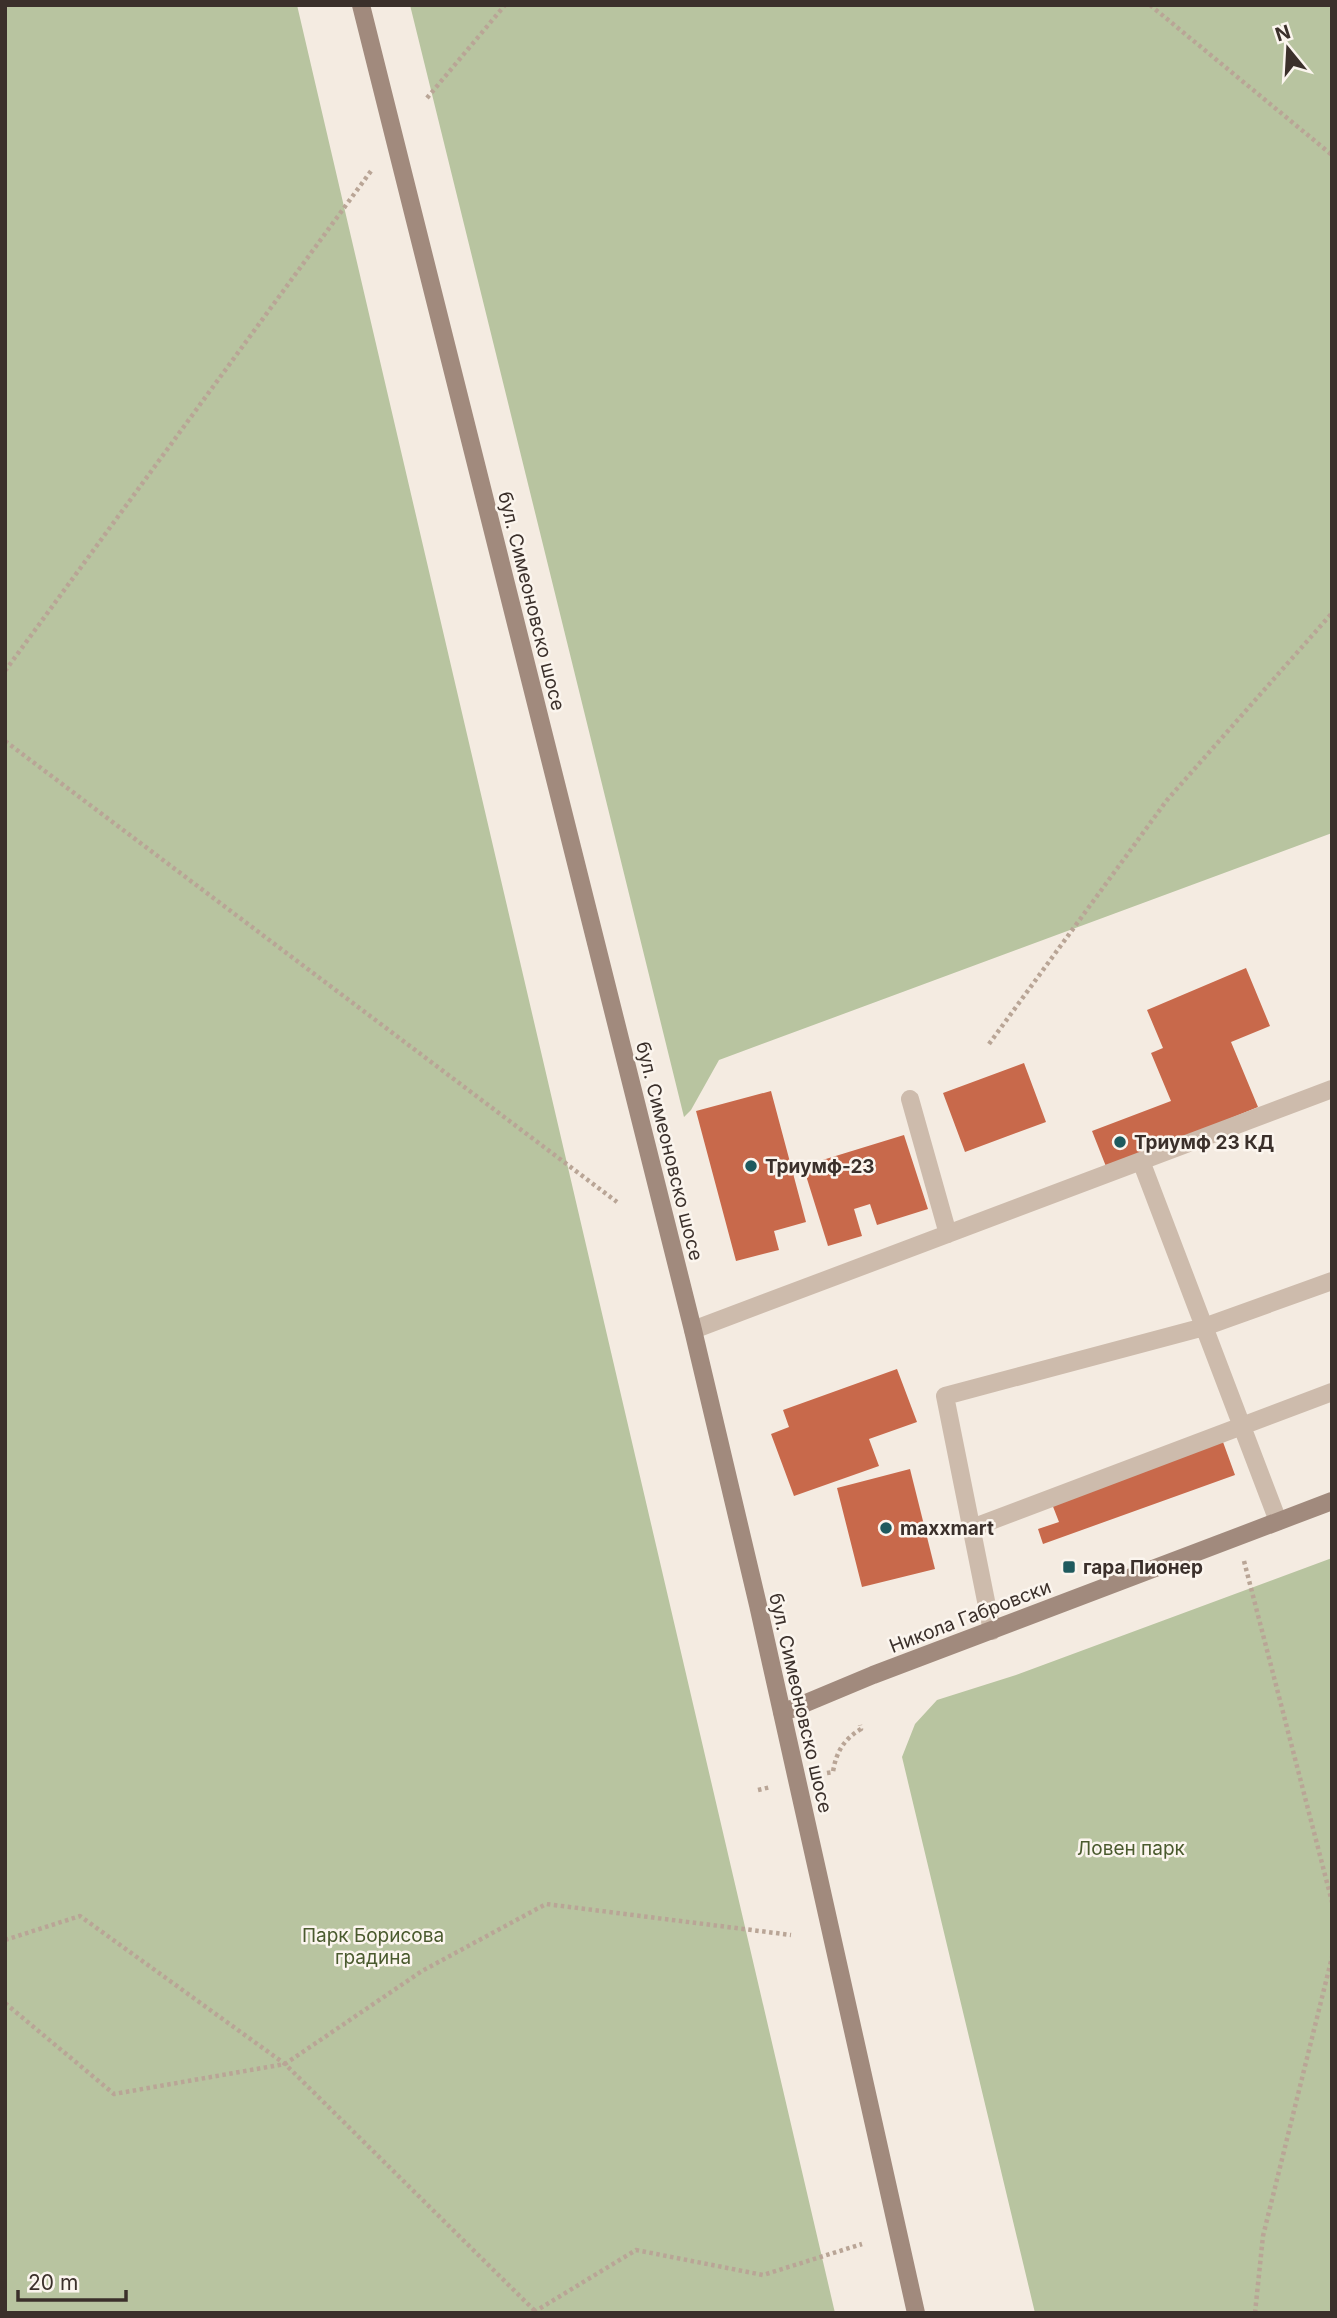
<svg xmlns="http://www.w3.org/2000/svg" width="1337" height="2318" viewBox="0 0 1337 2318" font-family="Inter,sans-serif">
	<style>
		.green { fill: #b8c4a0 }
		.building { fill: #c8694b }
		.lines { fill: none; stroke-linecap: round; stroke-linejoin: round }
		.path { stroke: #b9a596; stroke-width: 4.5; stroke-dasharray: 3.5 3.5; stroke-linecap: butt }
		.lane { stroke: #cdbbac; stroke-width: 18 }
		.secondary { stroke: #a18a7d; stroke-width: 18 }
		.poi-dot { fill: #1f5a5e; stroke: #fbf5ee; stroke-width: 2.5 }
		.labels { text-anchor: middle; stroke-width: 5; stroke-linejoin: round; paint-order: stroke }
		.street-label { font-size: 19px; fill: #3b302b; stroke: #fbf5ee }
		.poi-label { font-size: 19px; font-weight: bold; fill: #3b302b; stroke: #fbf5ee; text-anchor: start }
		.park-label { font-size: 19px; fill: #4a5a2e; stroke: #fbf5ee }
	</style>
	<rect width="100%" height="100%" fill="#f4ebe1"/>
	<!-- green -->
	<path class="green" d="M5,5h292l538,2308h-830z
		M410,5h922v828l-613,227 -28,50 -7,7z
		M1332,1558v755h-297l-133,-556 13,-33 22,-24 79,-25z"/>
	<!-- building -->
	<path class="building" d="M1246,968l24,58 -39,16 27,65 -151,62 -15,-38 79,-30 -20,-48 12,-5 -16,-38z
		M1024,1063l22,59 -81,30 -22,-59z
		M771,1091l35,131 -32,9 5,19 -43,11 -40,-150z
		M904,1135l24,74 -51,16 -7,-21 -16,5 8,27 -34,10 -25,-80z
		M897,1369l20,53 -48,17 10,27 -85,30 -23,-62 18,-7 -6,-17z
		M1223,1442l12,33 -192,69 -5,-15 21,-7 -7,-18z
		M910,1469l25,100 -73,18 -25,-99z"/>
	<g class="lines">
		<!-- path -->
		<path class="path" d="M1150,5l182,150
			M427,98l78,-93
			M5,671l366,-500
			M5,741l612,461
			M989,1044l178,-244 165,-187
			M1244,1561l88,341
			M827,1773l6,-1c3,-20 11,-33 28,-43l-1,-4
			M758,1790l13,-3
			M5,1940l75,-24 205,148 250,247
			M5,2003l109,91 171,-30 137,-93 124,-67 245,31
			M534,2312l102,-62 127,25 99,-31
			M1255,2313l8,-77 69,-279"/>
		<!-- lane -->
		<path class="lane" d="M910,1099l38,135
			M1141,1161l137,360
			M693,1330l639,-241
			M972,1528l360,-136
			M992,1631l-47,-235 259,-69 128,-46"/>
		<!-- secondary -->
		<path class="secondary" d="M361,5l332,1325 65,275 158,708
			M782,1713l91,-38 459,-174"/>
	</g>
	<!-- markers -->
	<g class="poi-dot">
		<circle cx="1120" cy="1142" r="7"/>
		<circle cx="751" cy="1166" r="7"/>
		<circle cx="886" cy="1528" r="7"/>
		<rect x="1062" y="1560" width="14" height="14" rx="3.5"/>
	</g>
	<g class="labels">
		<!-- street labels -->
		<g class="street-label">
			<text transform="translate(532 601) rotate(76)" y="7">бул. Симеоновско шосе</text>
			<text transform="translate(670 1151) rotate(76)" y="7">бул. Симеоновско шосе</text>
			<text transform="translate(970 1616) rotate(-21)" y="7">Никола Габровски</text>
			<text transform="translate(801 1703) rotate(77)" y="7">бул. Симеоновско шосе</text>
		</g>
		<!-- poi labels -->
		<g class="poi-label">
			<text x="1134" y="1149">Триумф 23 КД</text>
			<text x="765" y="1173">Триумф-23</text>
			<text x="900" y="1535">maxxmart</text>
			<text x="1083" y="1574">гара Пионер</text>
		</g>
		<!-- park labels -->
		<g class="park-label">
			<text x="1131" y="1855">Ловен парк</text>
			<text x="373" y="1942">Парк Борисова<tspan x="373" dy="22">градина</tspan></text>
		</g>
	</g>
	<!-- border -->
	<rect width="1337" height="2318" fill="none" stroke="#3b302b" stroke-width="14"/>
	<!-- north arrow -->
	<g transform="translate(1288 49) rotate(342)" stroke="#fbf5ee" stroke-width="5" paint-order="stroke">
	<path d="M0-5L12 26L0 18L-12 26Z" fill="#3b302b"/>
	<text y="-10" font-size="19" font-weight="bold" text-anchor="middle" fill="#3b302b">N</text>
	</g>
	<!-- scale -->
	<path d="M18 2290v10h108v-10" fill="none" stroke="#3b302b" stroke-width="3.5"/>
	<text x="28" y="2290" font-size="21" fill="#3b302b" stroke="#fbf5ee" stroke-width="5" paint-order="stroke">20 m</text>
</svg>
